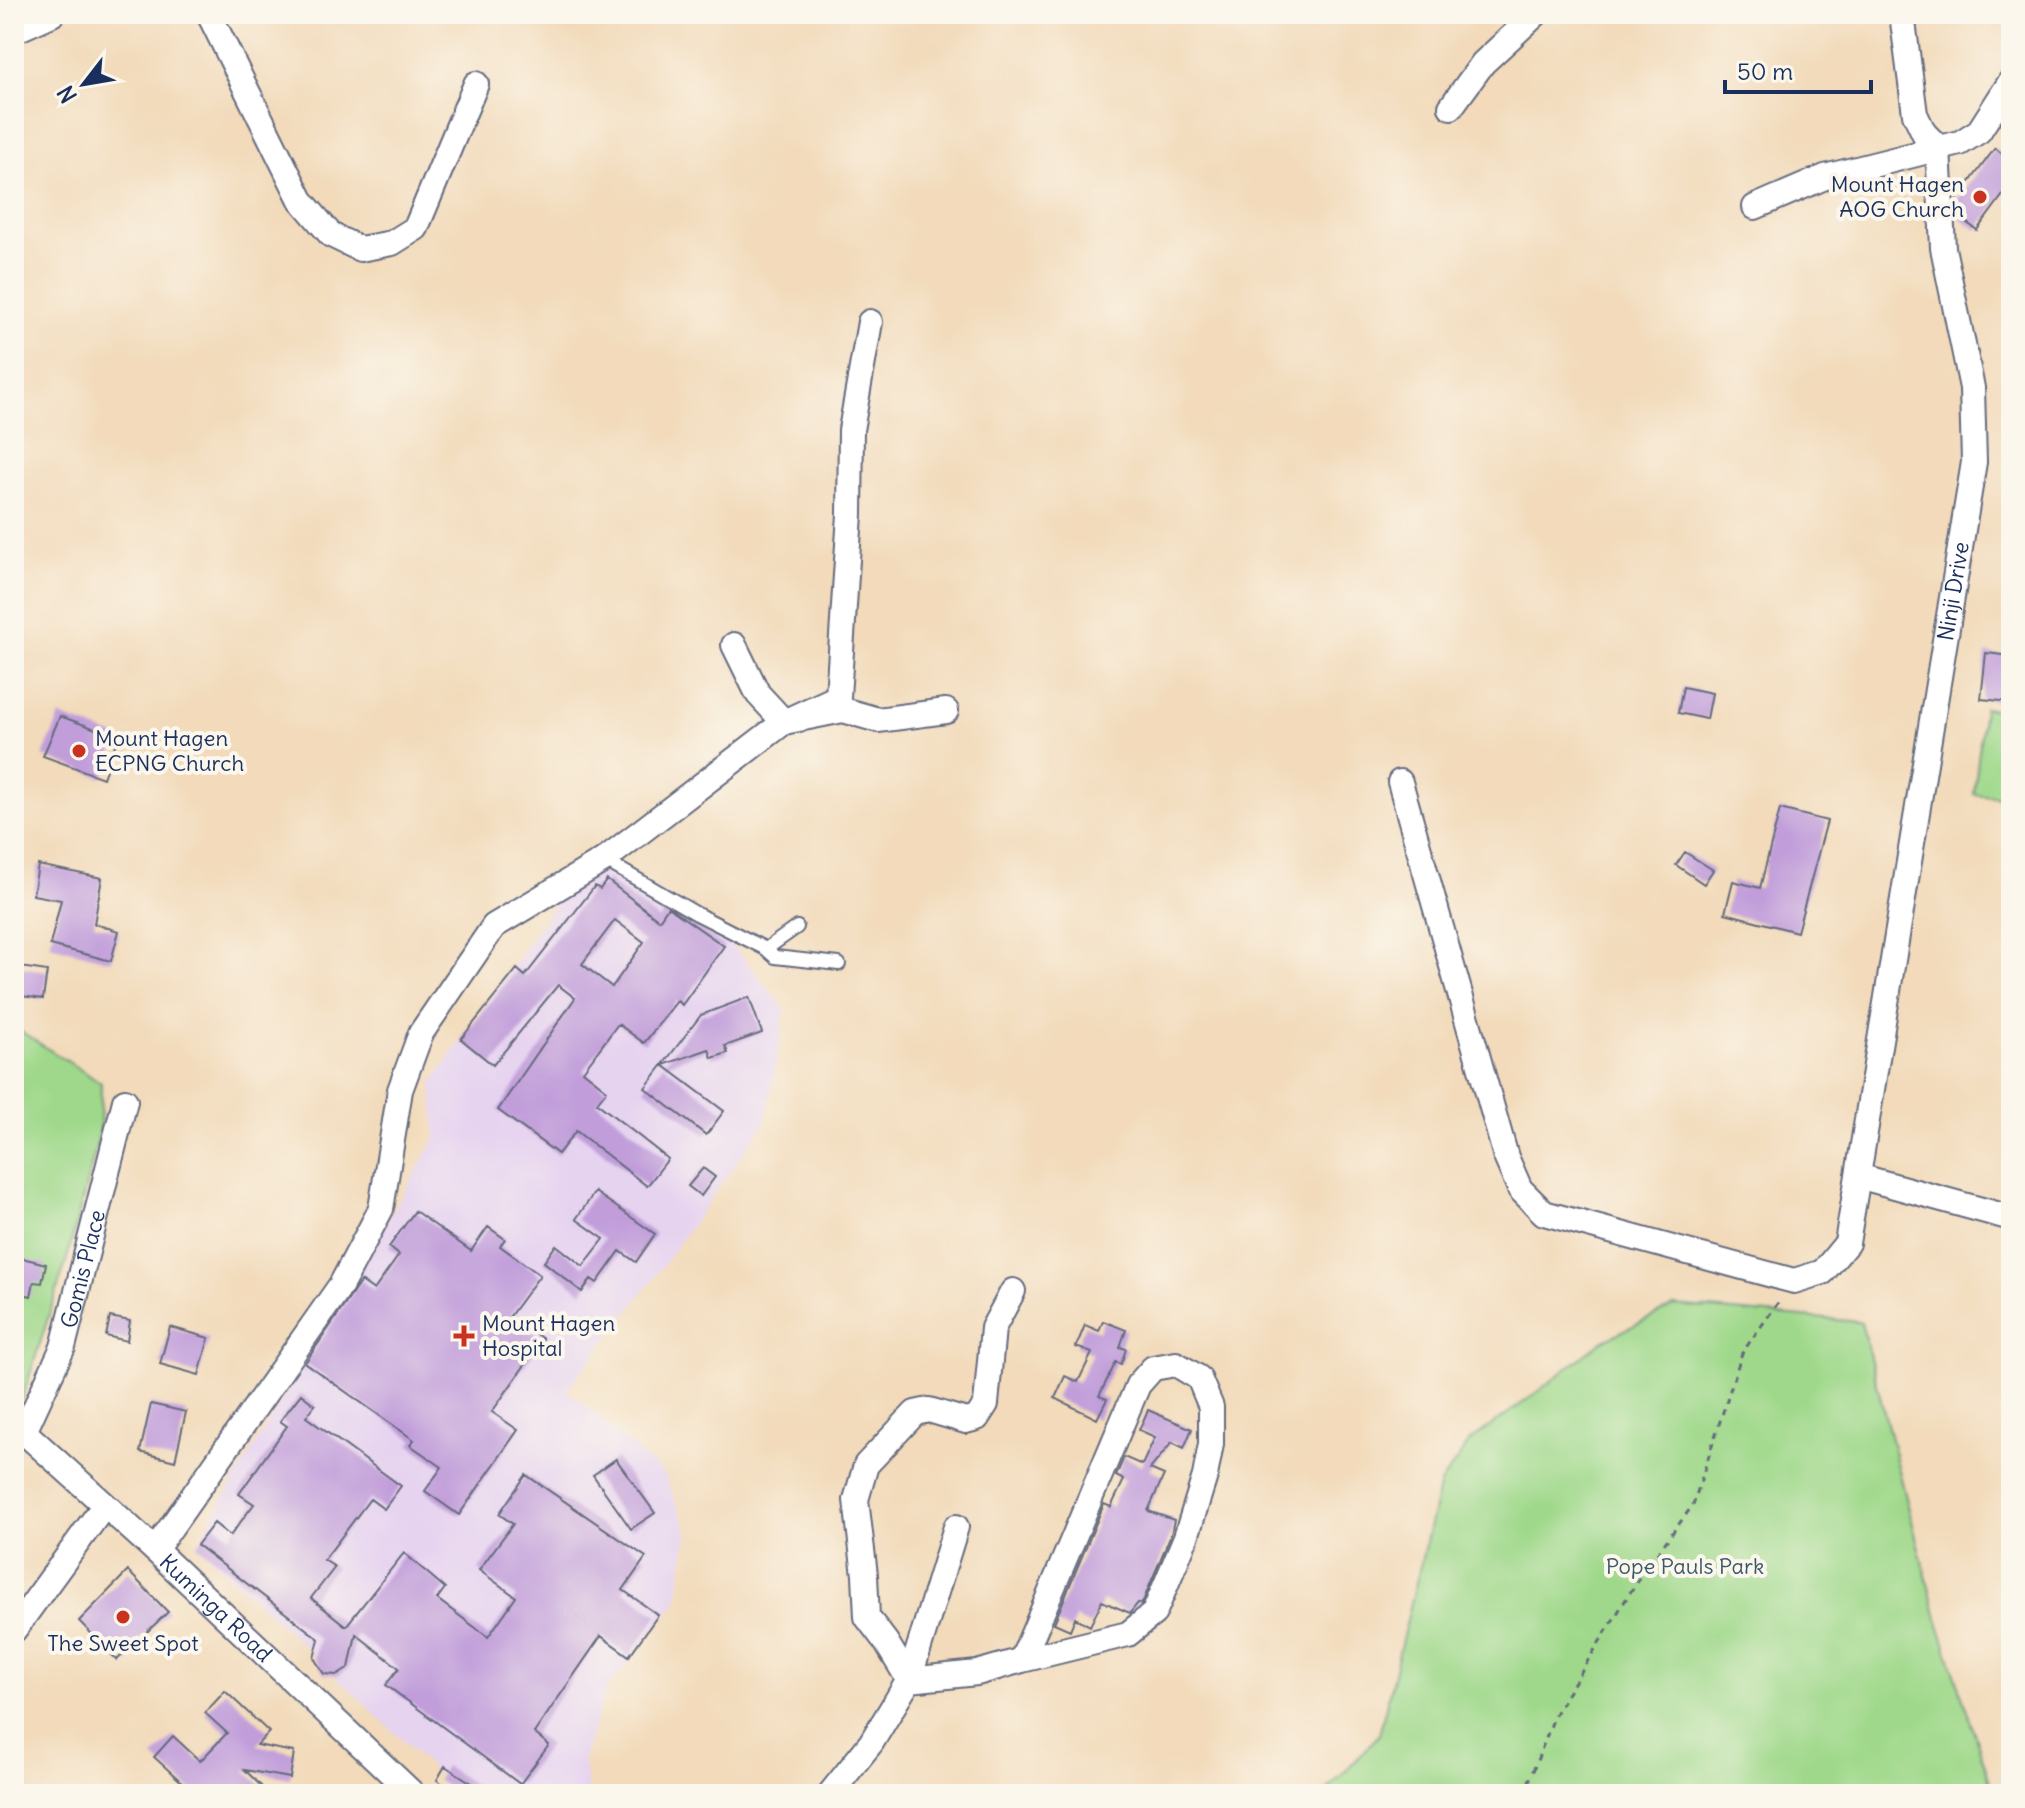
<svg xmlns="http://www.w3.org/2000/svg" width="2025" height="1808" viewBox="0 0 2025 1808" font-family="Delius,sans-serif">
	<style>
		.built { fill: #e6d3f0 }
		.green { fill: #9fd88a; stroke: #5d8474; stroke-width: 2 }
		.building { fill: #c19eda; fill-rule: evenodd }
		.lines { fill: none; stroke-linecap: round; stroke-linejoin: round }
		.lane-casing { stroke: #666b7e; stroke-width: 16 }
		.street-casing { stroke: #666b7e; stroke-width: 28 }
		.path { stroke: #666b7e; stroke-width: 3; stroke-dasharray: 6 6; stroke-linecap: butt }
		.lane { stroke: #fff; stroke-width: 12 }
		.street { stroke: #fff; stroke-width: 24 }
		.poi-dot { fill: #c8321e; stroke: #fbf7ec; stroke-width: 3 }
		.labels { text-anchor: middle; stroke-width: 8; stroke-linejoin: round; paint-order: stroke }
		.poi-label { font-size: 22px; fill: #1b2f5e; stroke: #fbf7ec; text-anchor: start }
		.street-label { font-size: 22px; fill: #1b2f5e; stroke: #fbf7ec }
		.park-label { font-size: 22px; fill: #3c5969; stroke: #fbf7ec }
	</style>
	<rect width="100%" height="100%" fill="#fbf7ec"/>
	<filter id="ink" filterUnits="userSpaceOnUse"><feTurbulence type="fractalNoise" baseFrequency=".0125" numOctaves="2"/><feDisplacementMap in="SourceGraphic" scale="16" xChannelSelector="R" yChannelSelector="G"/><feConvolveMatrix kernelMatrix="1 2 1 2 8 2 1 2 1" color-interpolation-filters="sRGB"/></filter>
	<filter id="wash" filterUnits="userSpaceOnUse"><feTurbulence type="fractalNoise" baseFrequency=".006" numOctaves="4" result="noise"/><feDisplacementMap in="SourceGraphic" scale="32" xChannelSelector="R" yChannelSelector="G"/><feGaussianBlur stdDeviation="1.8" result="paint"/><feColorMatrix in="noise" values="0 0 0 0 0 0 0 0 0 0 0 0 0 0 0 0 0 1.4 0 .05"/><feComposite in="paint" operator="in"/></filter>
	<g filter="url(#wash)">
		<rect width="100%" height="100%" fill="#f2daba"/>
		<!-- built -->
		<path class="built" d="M615,864l101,62 69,83 -19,112 -115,161 -84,108 97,84 24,58 -11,69 -72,90 -22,68 6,35h-130l-262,-250 239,-406 -4,-55 128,-186z"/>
		<!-- green -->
		<path class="green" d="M1984,708l27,3v87l-37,-4z
			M14,1027l87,56 -1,49 -34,130 -44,137 -8,-5z
			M1674,1306l187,16 75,293 58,179h-670l55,-59 61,-251 31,-44 60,-43 71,-56z"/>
		<g id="blocks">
			<!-- building -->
			<path class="building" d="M1995,148l16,13v23l-34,46 -21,-15v-14z
				M1986,653l25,3v46l-30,-3z
				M1683,687l29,6 -5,26 -29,-6z
				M60,716l58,21 -15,41 -60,-22z
				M1780,809l47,12 -30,111 -72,-19 8,-32 27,7z
				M1685,852l28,18 -9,14 -28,-19z
				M38,865l64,13 -8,46 25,7 -8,30 -61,-16 11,-45 -28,-5z
				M607,880l52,40 9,-13 56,39 -42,59 -5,-4 -33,42 -26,-19 -35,47 24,19 -10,13 71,56 -21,27 -71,-55 -18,23 -60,-44 77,-112 -17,-13 -65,80 -32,-26 56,-70 8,7 70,-90 5,3zM615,920l29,22 -32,45 -30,-23z
				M14,966l33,5 -4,28 -29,-4z
				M749,997l13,36 -37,13 3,7 -16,5 -3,-9 -46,16 61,46 -18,24 -61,-47 56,-73z
				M703,1168l12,9 -14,19 -13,-10z
				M595,1192l60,42 -19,28 -16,-11 -23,32 -6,-4 -9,13 -38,-30 12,-17 27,21 21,-27 -28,-20z
				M415,1211l56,40 17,-24 17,12 -5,7 40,29 -30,41 33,23 -51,73 26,18 -59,85 -34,-24 17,-24 -32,-22 4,-5 -109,-77 56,-82 13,9 25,-35 -10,-8z
				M14,1256l32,8 -4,19 -8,-1 -3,14 -17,-4z
				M110,1317l20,4 -3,20 -21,-5z
				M1103,1321l23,9 -6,17 6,2 -5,15 -5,-2 -17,34 8,3 -10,20 -42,-21 10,-22 13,6 14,-29 -16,-6 9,-22 14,6z
				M170,1327l39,11 -10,37 -39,-11z
				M301,1394l14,11 -9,12 95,69 -17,23 -14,-10 -46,61 11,7 -24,31 35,28 58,-73 41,35 -8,11 51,38 28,-40 -37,-27 34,-46 -14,-10 27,-39 120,82 -23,33 35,25 -29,41 -28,-20 -67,97 15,12 -29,39 -134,-99 13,-17 -43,-34 -7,34 -11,7 -14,-1 -10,-16 5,-19 -122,-94 17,-22 16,13 24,-32 -15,-10 48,-68 -7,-5z
				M151,1404l35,8 -11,49 -35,-9z
				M1148,1410l44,19 -8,19 -12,-6 -22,27 14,6 -16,36 26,9 -3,14 -29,70 -4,-1 -8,10 -28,-12 -12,25 -15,-8 -5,12 -16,-7 50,-119 7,3 13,-27 -8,-4 8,-19 18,8 13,-28 -16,-7z
				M616,1459l39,54 -24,16 -38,-54z
				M128,1571l40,41 -51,48 -38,-39z
				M225,1691l44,41 -12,13 37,7 -4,26 -45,-8 24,24h-74l-41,-37 19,-21 27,25 27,-28 -22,-20z
				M445,1766l44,28h-32l-20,-14z"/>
		</g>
	</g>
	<g filter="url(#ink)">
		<use href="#blocks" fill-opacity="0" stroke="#666b7e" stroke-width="2"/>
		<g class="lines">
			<defs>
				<path id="lane" d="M604,860l93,54 69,35 9,8 64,7
					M766,949l31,-22"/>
				<g id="street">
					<path d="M209,14l92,186 30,35 29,14 32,-6 24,-15 60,-144"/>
					<path d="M14,31l38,-17"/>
					<path d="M1451,107l32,-44 53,-49"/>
					<path d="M1755,207l70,-30 135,-34 19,-12 32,-50"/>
					<path d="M734,645l24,49 26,28 54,-25 12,-183 1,-84 19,-108"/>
					<path id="s1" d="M1400,782l106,375 14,32 24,24 250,68 29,-9 24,-29 127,-781 -2,-74 -29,-140 -5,-101 -14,-14 -9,-19 -13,-100"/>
					<path d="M1858,1176l153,42"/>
					<path d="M1013,1291l-20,37 -7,76 -9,14 -11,3 -37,-11 -14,3 -49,52 -10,35 9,75 2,42 19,25 23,38 68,-7 45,-13 116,-275 15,-17 23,-4 23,14 12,29v37l-6,32 -19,61 -32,76 -26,21 -106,26"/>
					<path id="s2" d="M14,1426l10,6 131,118 258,244"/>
					<path id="s3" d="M24,1432l39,-85 62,-246"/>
					<path d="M155,1550l186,-265 40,-76 19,-119 21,-57 73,-107 110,-66 180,-138 59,-12 35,10 68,-9"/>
					<path d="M14,1630l90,-124"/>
					<path d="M830,1794l41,-51 38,-63 47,-153"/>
				</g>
			</defs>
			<!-- lane casing -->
			<use href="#lane" class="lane-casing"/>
			<!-- street casing -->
			<use href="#street" class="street-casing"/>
			<!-- path -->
			<path class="path" d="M1524,1794l32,-82 85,-137 52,-70 49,-152 38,-53"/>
			<!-- lane -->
			<use href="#lane" class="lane"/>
			<!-- street -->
			<use href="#street" class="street"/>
		</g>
	</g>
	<!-- markers -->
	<g class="poi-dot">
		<circle cx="1980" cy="197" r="8"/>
		<circle cx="79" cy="751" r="8"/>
		<path d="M460 1324h8v8h8v8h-8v8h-8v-8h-8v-8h8z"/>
		<circle cx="123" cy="1617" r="8"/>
	</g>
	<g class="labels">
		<!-- poi labels -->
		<g class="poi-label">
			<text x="1964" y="192" text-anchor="end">Mount Hagen<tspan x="1964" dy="25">AOG Church</tspan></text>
			<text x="95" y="746">Mount Hagen<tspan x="95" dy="25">ECPNG Church</tspan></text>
			<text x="482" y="1331">Mount Hagen<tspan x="482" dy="25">Hospital</tspan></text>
			<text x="123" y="1651" text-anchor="middle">The Sweet Spot</text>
		</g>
		<!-- street labels -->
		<g class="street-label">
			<text dy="8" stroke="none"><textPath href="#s1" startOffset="1446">Ninji Drive</textPath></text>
			<text dy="8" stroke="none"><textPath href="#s3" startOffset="174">Gomis Place</textPath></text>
			<text dy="8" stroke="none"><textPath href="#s2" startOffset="272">Kuminga Road</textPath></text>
		</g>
		<!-- park labels -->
		<g class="park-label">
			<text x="1685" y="1574">Pope Pauls Park</text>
		</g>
	</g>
	<!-- margin -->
	<rect width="2025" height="1808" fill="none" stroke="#fbf7ec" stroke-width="48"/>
	<!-- north arrow -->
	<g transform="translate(84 84) rotate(239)" stroke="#fbf7ec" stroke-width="6" paint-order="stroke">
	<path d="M0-6L14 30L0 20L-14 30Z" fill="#1b2f5e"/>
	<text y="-12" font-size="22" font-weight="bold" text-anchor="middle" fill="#1b2f5e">N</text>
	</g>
	<!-- scale -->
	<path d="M1725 80v12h146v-12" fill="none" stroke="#1b2f5e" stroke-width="4"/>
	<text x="1737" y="80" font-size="24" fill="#1b2f5e" stroke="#fbf7ec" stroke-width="6" paint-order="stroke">50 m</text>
</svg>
